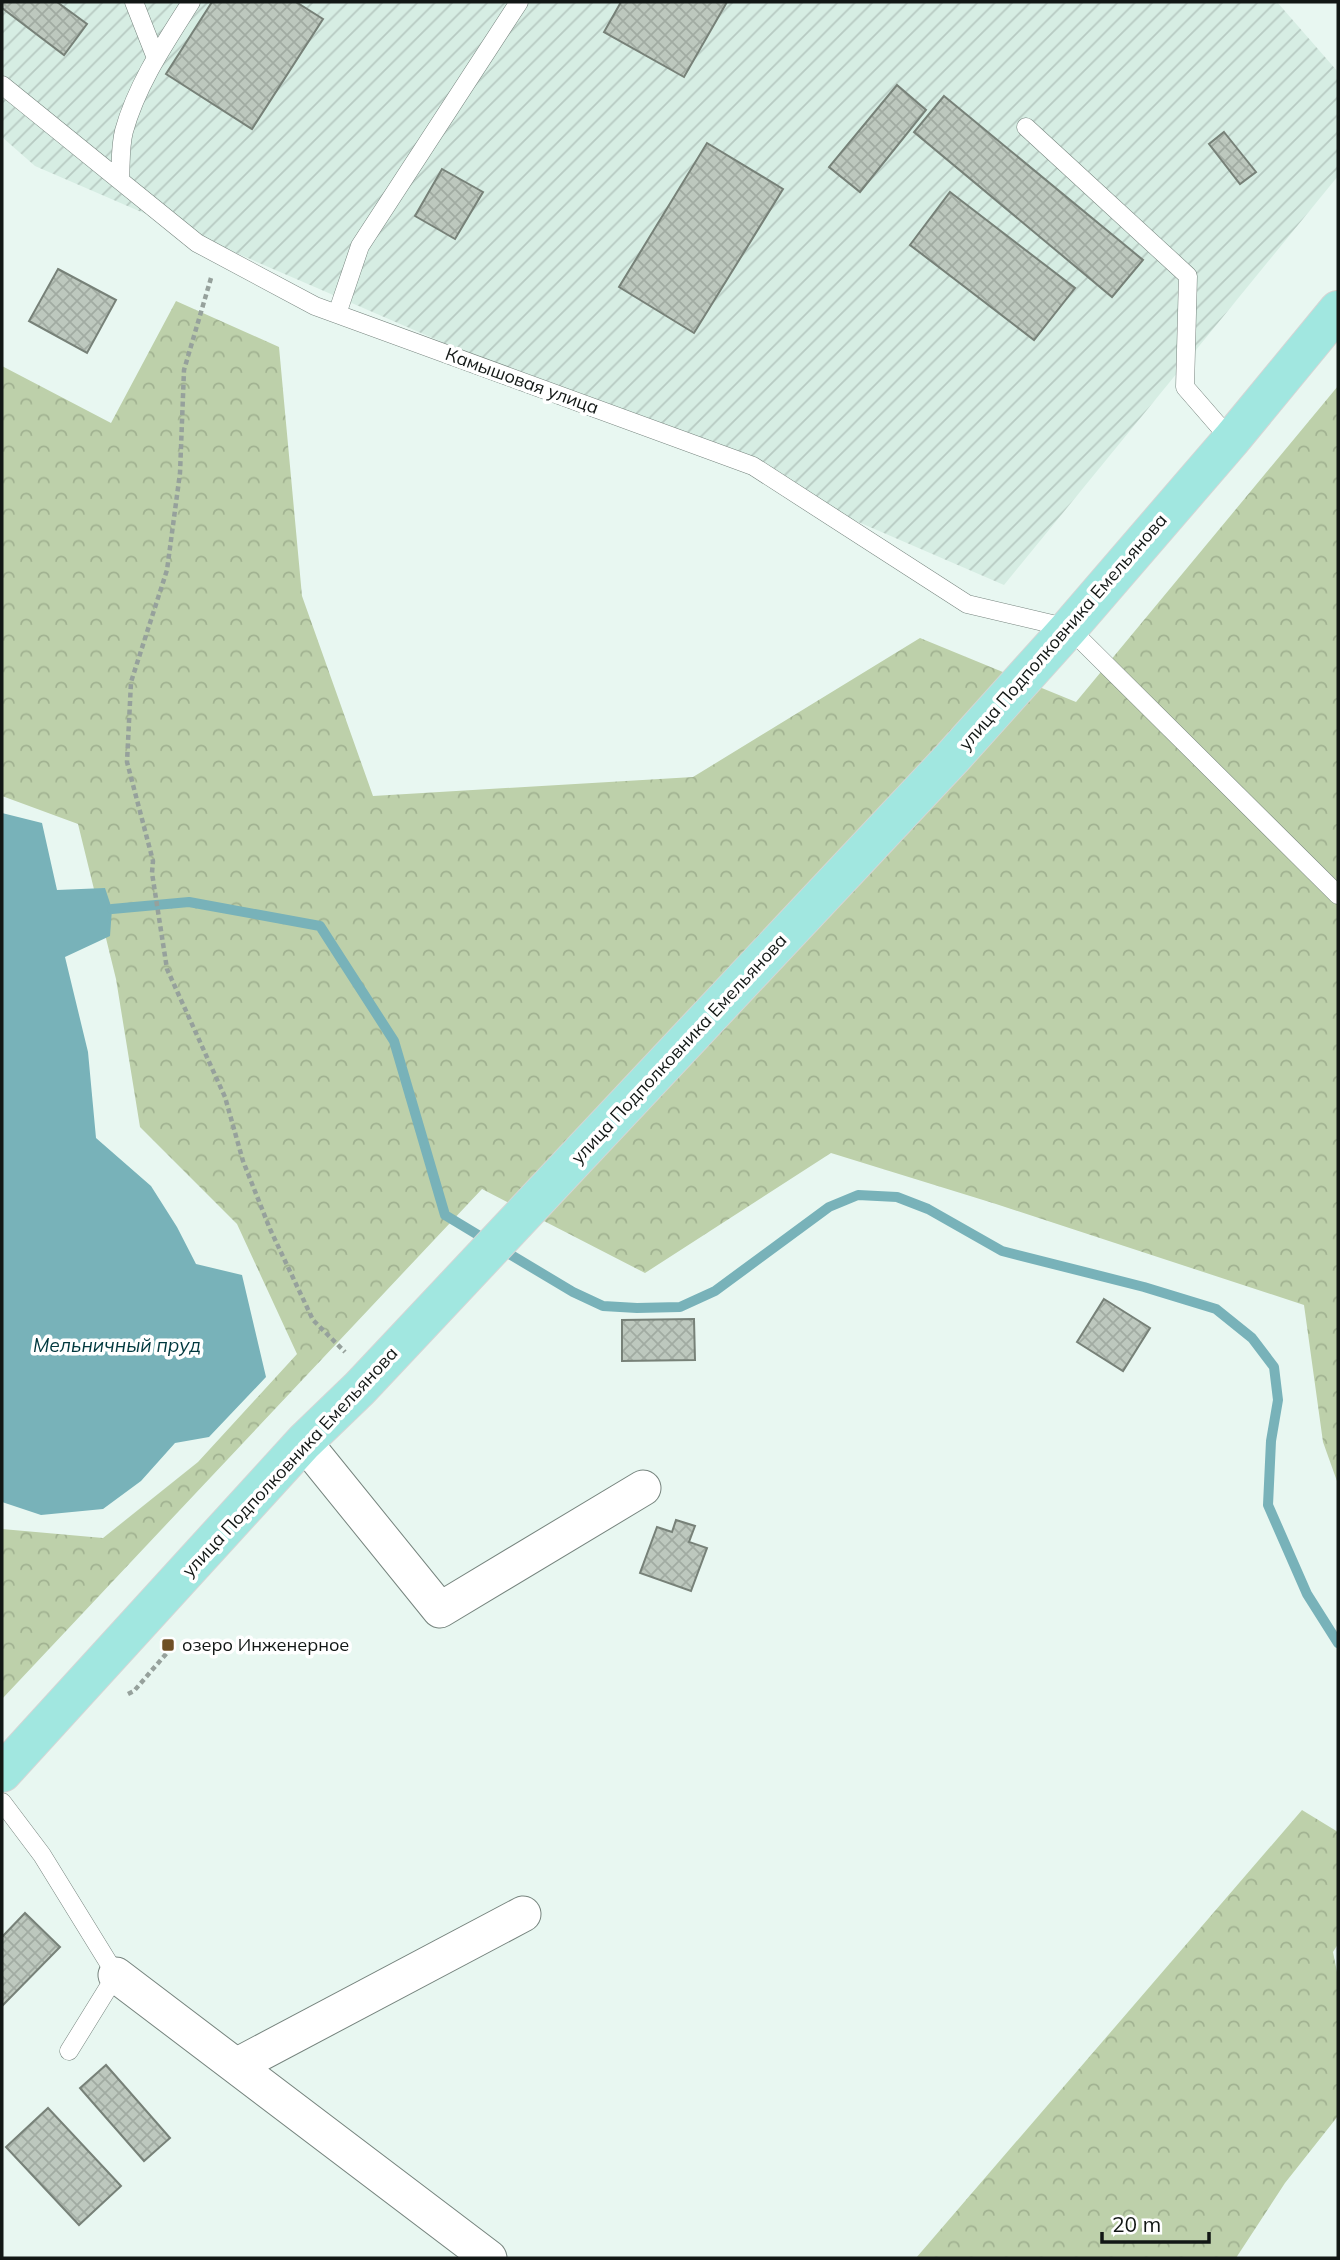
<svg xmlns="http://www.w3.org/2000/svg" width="1340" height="2260" viewBox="0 0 1340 2260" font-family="Mulish,sans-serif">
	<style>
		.industrial { fill: url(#industrial-furrows) }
		.forest { fill: url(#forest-crowns) }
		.water { fill: #78b2b9 }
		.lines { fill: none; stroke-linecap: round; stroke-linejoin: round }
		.stream { stroke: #78b2b9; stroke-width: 10 }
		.building { fill: url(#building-cross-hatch); stroke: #778178; stroke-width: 2 }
		.service-casing { stroke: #76847e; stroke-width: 19 }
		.minor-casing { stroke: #76847e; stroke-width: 37 }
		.primary-casing { stroke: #d4d5d5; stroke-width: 40 }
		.path { stroke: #96a19c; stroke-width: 4.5; stroke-dasharray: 5 3.5; stroke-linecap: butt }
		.service { stroke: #fff; stroke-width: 18 }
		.minor { stroke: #fff; stroke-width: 35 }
		.primary { stroke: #a1e7e0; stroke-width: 38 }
		.poi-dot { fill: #6f4f25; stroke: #fff; stroke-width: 2.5 }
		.labels { text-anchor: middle; stroke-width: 7; stroke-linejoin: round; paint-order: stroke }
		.street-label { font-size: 18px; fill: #121715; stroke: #fff }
		.poi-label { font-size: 18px; fill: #121715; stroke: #fff; text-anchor: start }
		.water-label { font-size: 19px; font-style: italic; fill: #00383e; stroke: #fff }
	</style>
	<defs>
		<pattern id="industrial-furrows" width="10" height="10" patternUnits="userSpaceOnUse" patternTransform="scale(1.75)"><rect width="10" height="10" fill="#d6ede3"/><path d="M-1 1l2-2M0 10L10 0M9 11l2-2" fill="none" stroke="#b7cac2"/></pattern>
		<pattern id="forest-crowns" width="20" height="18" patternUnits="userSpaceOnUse" patternTransform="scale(1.75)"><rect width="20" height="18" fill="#bdd0aa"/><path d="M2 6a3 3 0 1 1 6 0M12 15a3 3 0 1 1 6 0" fill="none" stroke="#a1b291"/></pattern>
		<pattern id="building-cross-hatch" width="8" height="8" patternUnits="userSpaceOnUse" patternTransform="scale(1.75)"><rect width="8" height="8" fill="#bdc8be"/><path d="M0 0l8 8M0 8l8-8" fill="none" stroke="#a1aba2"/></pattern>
	</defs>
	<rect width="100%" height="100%" fill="#e8f7f1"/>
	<!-- industrial -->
	<path class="industrial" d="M2,2h1275l61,70v104l-334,409 -969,-419 -33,-29z"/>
	<!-- forest -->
	<path class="forest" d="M176,301l103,46 23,249 71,200 320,-19 227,-139 156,64 262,-316v1098l-15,-42 -19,-137 -308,-101 -165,-51 -186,120 -163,-84 -480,510v-170l101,9 95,-76 99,-108 -60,-130 -97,-97 -24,-148 -38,-155 -76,-28v-430l109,57z
		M1302,1810l36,22v112l-5,8 5,25v139l-53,67 -49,75h-320z"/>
	<!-- water -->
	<path class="water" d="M2,813l40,10 15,67 48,-2 7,21 -2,27 -45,21 23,95 8,86 55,48 26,41 19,37 46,11 24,102 -57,60 -34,6 -34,38 -38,28 -62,6 -39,-13z"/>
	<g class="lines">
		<!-- stream -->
		<path class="stream" d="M112,909l77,-7 131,24 74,115 51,174 43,26
			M501,1249l72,43 30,14 34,2 43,-1 35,-16 114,-84 29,-12 39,2 31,12 74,42 142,36 72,22 36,29 22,29 4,33 -7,41 -3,64 39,89 31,49"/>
	</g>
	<!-- building -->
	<path class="building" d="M2,2h55l30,22 -23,31 -62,-47z
		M212,2h84l27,17 -71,110 -86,-55z
		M621,2h106l-43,75 -80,-45z
		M897,85l29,25 -66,82 -31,-25z
		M944,96l199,164 -31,37 -198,-165z
		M1224,132l32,40 -16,12 -31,-40z
		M707,143l76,46 -89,144 -75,-46z
		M442,169l41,23 -28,47 -40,-23z
		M950,192l125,96 -41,52 -124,-95z
		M58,269l58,31 -29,53 -58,-32z
		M1104,1299l46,29 -27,43 -46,-29z
		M694,1319l1,41 -73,1v-41z
		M676,1520l19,6 -6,16 18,6 -16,43 -51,-18 17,-46 15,5z
		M25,1913l35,34 -58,59v-69z
		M106,2065l64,73 -26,23 -64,-73z
		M48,2108l73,78 -42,39 -73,-78z"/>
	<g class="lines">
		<defs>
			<path id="service" d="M134,2l22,56
				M2,85l195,158 118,63 438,160 214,138 102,24 269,267
				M1026,127l162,149 -3,111 46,53
				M120,180c1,-16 0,-34 4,-49 13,-47 41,-88 67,-129
				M337,314l23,-68 159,-244
				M2,1802l40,53 74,120 -47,76"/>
			<path id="minor" d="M304,1442l136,168 203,-122
				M116,1975l373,283
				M236,2066l287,-152"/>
			<path id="primary" d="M2,1773l302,-331 56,-54 593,-631 116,-129 162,-188 107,-130"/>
		</defs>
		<!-- service casing -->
		<use href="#service" class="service-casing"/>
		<!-- minor casing -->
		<use href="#minor" class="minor-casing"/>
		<!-- primary casing -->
		<use href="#primary" class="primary-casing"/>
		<!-- path -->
		<path class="path" d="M211,278l-27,92 -4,103 -13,97 -36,112 -4,80 26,99 -1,12 15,96 58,128 18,64 27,68 43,91 32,32
			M128,1694l6,-3 38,-44"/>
		<!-- service -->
		<use href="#service" class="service"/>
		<!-- minor -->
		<use href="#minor" class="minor"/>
		<!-- primary -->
		<use href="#primary" class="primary"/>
	</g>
	<!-- markers -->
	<rect class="poi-dot" x="161" y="1638" width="14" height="14" rx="3.5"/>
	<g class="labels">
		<!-- street labels -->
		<g class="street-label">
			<text transform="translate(522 381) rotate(20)" y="6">Камышовая улица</text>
			<text transform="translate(1063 632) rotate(-49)" y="6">улица Подполковника Емельянова</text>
			<text transform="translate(679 1049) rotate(-47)" y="6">улица Подполковника Емельянова</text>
			<text transform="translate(290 1462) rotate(-47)" y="6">улица Подполковника Емельянова</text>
		</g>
		<!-- poi labels -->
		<g class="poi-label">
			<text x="182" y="1651">озеро Инженерное</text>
		</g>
		<!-- water labels -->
		<g class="water-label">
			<text x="117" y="1352">Мельничный пруд</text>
		</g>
	</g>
	<!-- border -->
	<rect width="1340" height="2260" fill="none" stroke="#121715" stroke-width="7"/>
	<!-- scale -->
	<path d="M1102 2232v10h107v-10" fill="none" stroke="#121715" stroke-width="3.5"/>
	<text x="1112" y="2232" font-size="21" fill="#121715" stroke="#ffffff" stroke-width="5" paint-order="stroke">20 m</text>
</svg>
